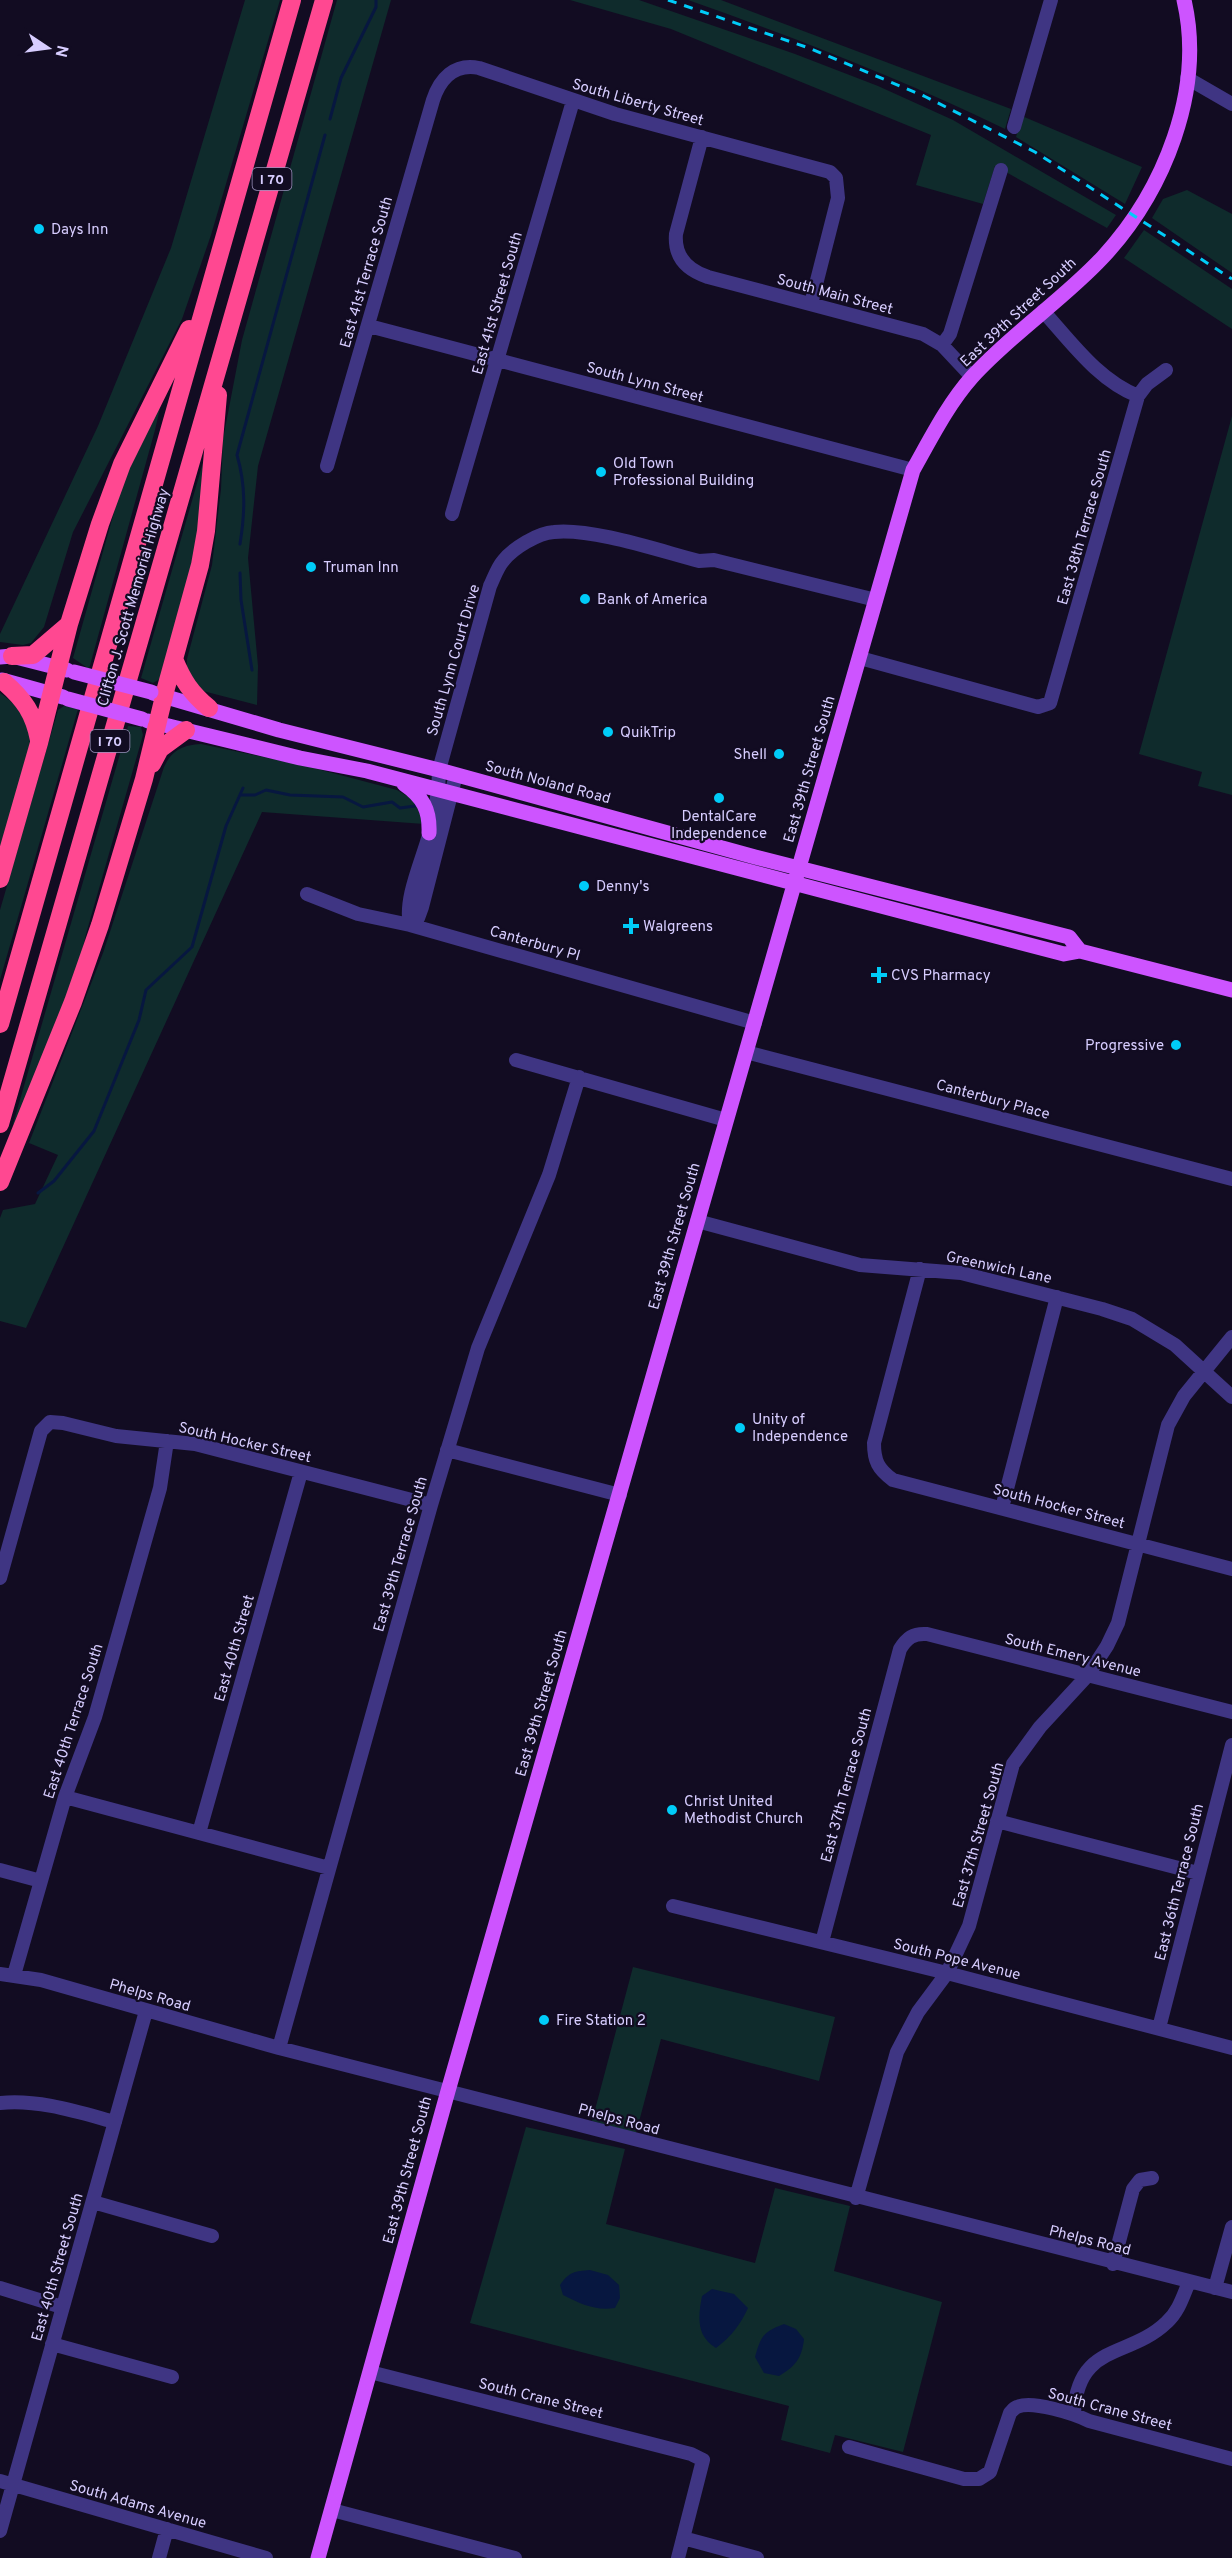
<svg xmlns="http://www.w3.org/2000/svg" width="1232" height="2558" viewBox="0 0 1232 2558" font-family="Overpass,sans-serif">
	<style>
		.green { fill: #0f2b2c }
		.water { fill: #071740 }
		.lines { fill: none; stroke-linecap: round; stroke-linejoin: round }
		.stream { stroke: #071740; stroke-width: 3 }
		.minor { stroke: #3f3583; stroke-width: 14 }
		.major { stroke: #cd54ff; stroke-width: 15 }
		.highway { stroke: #ff4891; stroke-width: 18 }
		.rail { stroke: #00ccf8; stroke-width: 3; stroke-dasharray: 9 8; stroke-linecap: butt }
		.major-bridge { stroke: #cd54ff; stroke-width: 15 }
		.poi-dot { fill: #00ccf8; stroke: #120c22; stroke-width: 2 }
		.labels { text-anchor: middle; stroke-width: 4.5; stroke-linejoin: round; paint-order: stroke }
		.shield { fill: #120c22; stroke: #9c93bd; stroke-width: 1.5 }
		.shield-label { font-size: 14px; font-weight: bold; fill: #d7cdff }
		.street-label { font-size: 15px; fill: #d7cdff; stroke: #120c22 }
		.poi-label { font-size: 15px; fill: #d7cdff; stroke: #120c22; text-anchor: start }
	</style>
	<rect width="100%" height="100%" fill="#120c22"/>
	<!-- green -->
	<path class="green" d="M245,0h35l-69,235 -29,84 -109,213 -29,95 -13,16 -8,2 -23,-3v-8l98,-208 73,-178z
		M337,0h54l-133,466 -10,92 10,108 -1,39 -54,-14 -16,-19v-13l25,-94 9,-76 2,-50 19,-99z
		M570,0h69l156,54 83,32 75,34 163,95 -9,13 -112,-62 -12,38 -67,-19 15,-50 -260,-106z
		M688,0h33l290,109 -6,20c-103,-50 -209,-91 -317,-129z
		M1022,116l120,51 -17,37 -109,-67z
		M1187,190l45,24v59l-80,-55 11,-19z
		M1144,230l88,59v40l-108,-71z
		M165,386l-10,44 -66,239 -16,-11 51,-181z
		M1232,416v379l-34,-9 4,-14 -63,-18z
		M206,452l-9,93 -37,134 -7,4 -12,-5z
		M0,693c20,13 31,32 30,57l-30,101z
		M64,706l14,3 -78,271v-70l58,-200z
		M128,726l13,1 2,8 -57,199 -12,52 -55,139 -6,-1z
		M201,744l105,22 91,24 20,12 7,22 -162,-12 -236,516 -26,-7v-103l3,-8 32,-6 23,-49 -29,-12 74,-190 61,-186c8,-17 19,-22 37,-23z
		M633,1967l202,50 -16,64 -158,-42 -25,94 -44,-12z
		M526,2127l99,22 -19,75 149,39 20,-75 75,18 -16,65 108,31 -39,150 -68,-17 -5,18 -49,-13 8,-34 -319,-83z"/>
	<!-- water -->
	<path class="water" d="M590,2270l18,5 11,10 1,13 -5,10c-20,3 -34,-4 -52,-13l-3,-10c9,-13 15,-14 30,-15z
		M712,2289l22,5 14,14c-8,17 -17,29 -32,40 -20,-12 -18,-31 -14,-52z
		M784,2324l12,5 8,10c-2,19 -9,28 -25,37l-15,-3 -9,-16c6,-21 8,-25 29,-33z"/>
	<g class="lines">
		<!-- stream -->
		<path class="stream" d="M330,119l11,-41 35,-71v-7
			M240,544c5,-31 6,-58 -3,-89l88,-320
			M240,573l1,27 11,70
			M240,795h15l11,-5 24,5 53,2 20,10 29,-5 8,6 15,-2
			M38,1193l16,-12 40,-50 45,-111 7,-30 46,-43 34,-121 17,-38"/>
		<!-- minor -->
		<path class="minor" d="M1187,78l45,26
			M1014,127l37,-127
			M702,137l-26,97c-2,23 11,36 32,43l215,57 19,11 30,32
			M1043,311c29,32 55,69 95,85
			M369,326l544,144
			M942,345l8,-11 51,-164
			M327,466l106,-366c7,-21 21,-37 46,-32l136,46 215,58 6,6 2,20 -27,106
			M452,514l121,-413
			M860,658l178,49 12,-4 88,-307 9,-12 19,-14
			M456,775l-34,132 -4,11 -8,7c-6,-26 12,-64 19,-90 6,-21 10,-43 10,-65l51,-184c4,-8 7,-18 13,-25 10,-13 35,-28 51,-29 39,-4 106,19 145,29l15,-1 162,40
			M307,894l51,20 52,11 345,98
			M746,1052l486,127
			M516,1060l210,60
			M697,1221l163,44 101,8 141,36 30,10 43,26 57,52
			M920,1269l-46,174c0,18 4,26 19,37l339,89
			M447,1450l173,45
			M1002,1508l55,-211
			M0,1578l41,-147 9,-9 13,1 53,13 79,8 236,61
			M65,1797l264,71
			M997,1821l201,52
			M199,1833l102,-361
			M0,1870l41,11
			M673,1906l274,67 285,75
			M822,1942l78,-293c7,-11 13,-16 27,-15l305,78
			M0,1974l41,6 238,68 953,244
			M14,1975l51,-178 30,-80 65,-229 7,-47
			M1159,2028l73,-283
			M279,2048l152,-543 47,-157 71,-173 30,-98
			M0,2103c38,-4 78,9 115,19
			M856,2198l41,-146 21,-40 29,-39 22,-47 44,-162 27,-37 48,-52 19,-29 11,-23 50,-198 16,-29 48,-59
			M93,2202l119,34
			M1113,2264l20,-75 7,-9 12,-2
			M0,2288l62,19
			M1215,2288l17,-61
			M52,2344l120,33
			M370,2372l321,82 12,6 -25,98
			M1074,2413c4,-71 55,-54 93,-91 12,-11 16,-26 22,-40
			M849,2447l115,32h15l11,-7 20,-59c2,-2 4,-5 7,-6 15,-7 58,7 72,14l143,38
			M0,2481l266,77
			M332,2510l183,48
			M0,2531l146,-520
			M683,2538l74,20
			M159,2558l8,-29"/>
		<!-- major -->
		<path class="major" d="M0,657l12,-1 55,14
			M2,680l61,17
			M153,693l126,37 160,40 316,87 314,80 11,14
			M148,721l152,37 67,13 697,183 16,-3 152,39
			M404,784c19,13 26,26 25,49
			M318,2558l130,-467 465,-1621c18,-32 35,-66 59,-93 40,-44 91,-77 131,-120 61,-66 102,-167 81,-257"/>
		<!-- highway -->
		<path class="highway" d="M12,656l21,-1 35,-30
			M174,659c9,22 17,34 35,49
			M4,682c20,17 30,32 35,58
			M152,764l8,-15 26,-19
			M0,879l39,-136 30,-119 31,-100 22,-60 67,-135
			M0,1024l292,-1024
			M0,1124l324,-1124
			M0,1182l73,-180 27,-77 44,-146 22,-91 34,-123 6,-34 12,-136"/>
		<!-- rail -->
		<path class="rail" d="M668,0l141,48 115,48 111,56 197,127"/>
		<!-- major-bridge -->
		<path class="major-bridge" d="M74,672l77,20
			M68,699l74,20"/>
	</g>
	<!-- markers -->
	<g class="poi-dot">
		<circle cx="39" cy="229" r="6"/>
		<circle cx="601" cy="472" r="6"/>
		<circle cx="311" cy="567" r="6"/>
		<circle cx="585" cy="599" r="6"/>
		<circle cx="608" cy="732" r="6"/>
		<circle cx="779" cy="754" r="6"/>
		<circle cx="719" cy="798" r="6"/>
		<circle cx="584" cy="886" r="6"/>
		<path d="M628 917h6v6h6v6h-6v6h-6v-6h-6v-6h6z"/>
		<path d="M876 966h6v6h6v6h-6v6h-6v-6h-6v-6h6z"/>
		<circle cx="1176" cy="1045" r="6"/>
		<circle cx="740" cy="1428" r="6"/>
		<circle cx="672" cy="1810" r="6"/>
		<circle cx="544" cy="2020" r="6"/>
	</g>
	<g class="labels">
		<!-- shield labels -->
		<g class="shield">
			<rect x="252.5" y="168" width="39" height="22" rx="4.5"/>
			<rect x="90.5" y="730" width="39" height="22" rx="4.5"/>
		</g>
		<g class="shield-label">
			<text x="272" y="184">I 70</text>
			<text x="110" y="746">I 70</text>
		</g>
		<!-- street labels -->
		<g class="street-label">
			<text transform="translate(638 102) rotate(16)" y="5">South Liberty Street</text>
			<text transform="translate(366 272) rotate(-74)" y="5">East 41st Terrace South</text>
			<text transform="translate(835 294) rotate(15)" y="5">South Main Street</text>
			<text transform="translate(497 303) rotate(-74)" y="5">East 41st Street South</text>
			<text transform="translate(1018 312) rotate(-43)" y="5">East 39th Street South</text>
			<text transform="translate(645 382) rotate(15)" y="5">South Lynn Street</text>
			<text transform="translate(1084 527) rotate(-74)" y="5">East 38th Terrace South</text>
			<text transform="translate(133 597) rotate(-74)" y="5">Clifton J. Scott Memorial Highway</text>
			<text transform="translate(453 660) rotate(-74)" y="5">South Lynn Court Drive</text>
			<text transform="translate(809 769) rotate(-74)" y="5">East 39th Street South</text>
			<text transform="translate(548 782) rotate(15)" y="5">South Noland Road</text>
			<text transform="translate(535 943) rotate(16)" y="5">Canterbury Pl</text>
			<text transform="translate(993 1099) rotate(15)" y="5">Canterbury Place</text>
			<text transform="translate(674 1236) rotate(-74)" y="5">East 39th Street South</text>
			<text transform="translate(999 1267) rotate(12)" y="5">Greenwich Lane</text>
			<text transform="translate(245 1442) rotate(13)" y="5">South Hocker Street</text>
			<text transform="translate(1059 1506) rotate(15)" y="5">South Hocker Street</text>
			<text transform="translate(400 1554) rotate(-74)" y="5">East 39th Terrace South</text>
			<text transform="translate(234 1648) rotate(-74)" y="5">East 40th Street</text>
			<text transform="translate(1073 1655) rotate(14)" y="5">South Emery Avenue</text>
			<text transform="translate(541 1703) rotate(-74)" y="5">East 39th Street South</text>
			<text transform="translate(73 1721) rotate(-72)" y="5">East 40th Terrace South</text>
			<text transform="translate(846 1785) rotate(-75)" y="5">East 37th Terrace South</text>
			<text transform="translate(978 1835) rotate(-74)" y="5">East 37th Street South</text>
			<text transform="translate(1179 1882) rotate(-76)" y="5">East 36th Terrace South</text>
			<text transform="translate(957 1959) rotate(14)" y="5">South Pope Avenue</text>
			<text transform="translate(150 1995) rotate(16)" y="5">Phelps Road</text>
			<text transform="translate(619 2119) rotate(15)" y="5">Phelps Road</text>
			<text transform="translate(407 2170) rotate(-75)" y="5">East 39th Street South</text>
			<text transform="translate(1090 2240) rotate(14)" y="5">Phelps Road</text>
			<text transform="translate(57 2267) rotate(-74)" y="5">East 40th Street South</text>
			<text transform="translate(541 2398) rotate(14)" y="5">South Crane Street</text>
			<text transform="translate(1110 2409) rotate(15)" y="5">South Crane Street</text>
			<text transform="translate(138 2504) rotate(16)" y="5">South Adams Avenue</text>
		</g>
		<!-- poi labels -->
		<g class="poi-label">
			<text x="51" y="234">Days Inn</text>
			<text x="613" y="468">Old Town<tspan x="613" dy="17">Professional Building</tspan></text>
			<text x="323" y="572">Truman Inn</text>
			<text x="597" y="604">Bank of America</text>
			<text x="620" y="737">QuikTrip</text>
			<text x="767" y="759" text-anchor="end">Shell</text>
			<text x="719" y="821" text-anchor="middle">DentalCare<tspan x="719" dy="17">Independence</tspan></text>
			<text x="596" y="891">Denny's</text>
			<text x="643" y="931">Walgreens</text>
			<text x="891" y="980">CVS Pharmacy</text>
			<text x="1164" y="1050" text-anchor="end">Progressive</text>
			<text x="752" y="1424">Unity of<tspan x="752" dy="17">Independence</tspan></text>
			<text x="684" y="1806">Christ United<tspan x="684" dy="17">Methodist Church</tspan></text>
			<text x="556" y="2025">Fire Station 2</text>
		</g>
	</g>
	<!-- north arrow -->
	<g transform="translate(48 48) rotate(103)" stroke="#120c22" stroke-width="4.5" paint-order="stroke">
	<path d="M0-4.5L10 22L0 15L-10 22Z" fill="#d7cdff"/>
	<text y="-9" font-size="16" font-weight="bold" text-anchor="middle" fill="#d7cdff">N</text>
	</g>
</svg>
